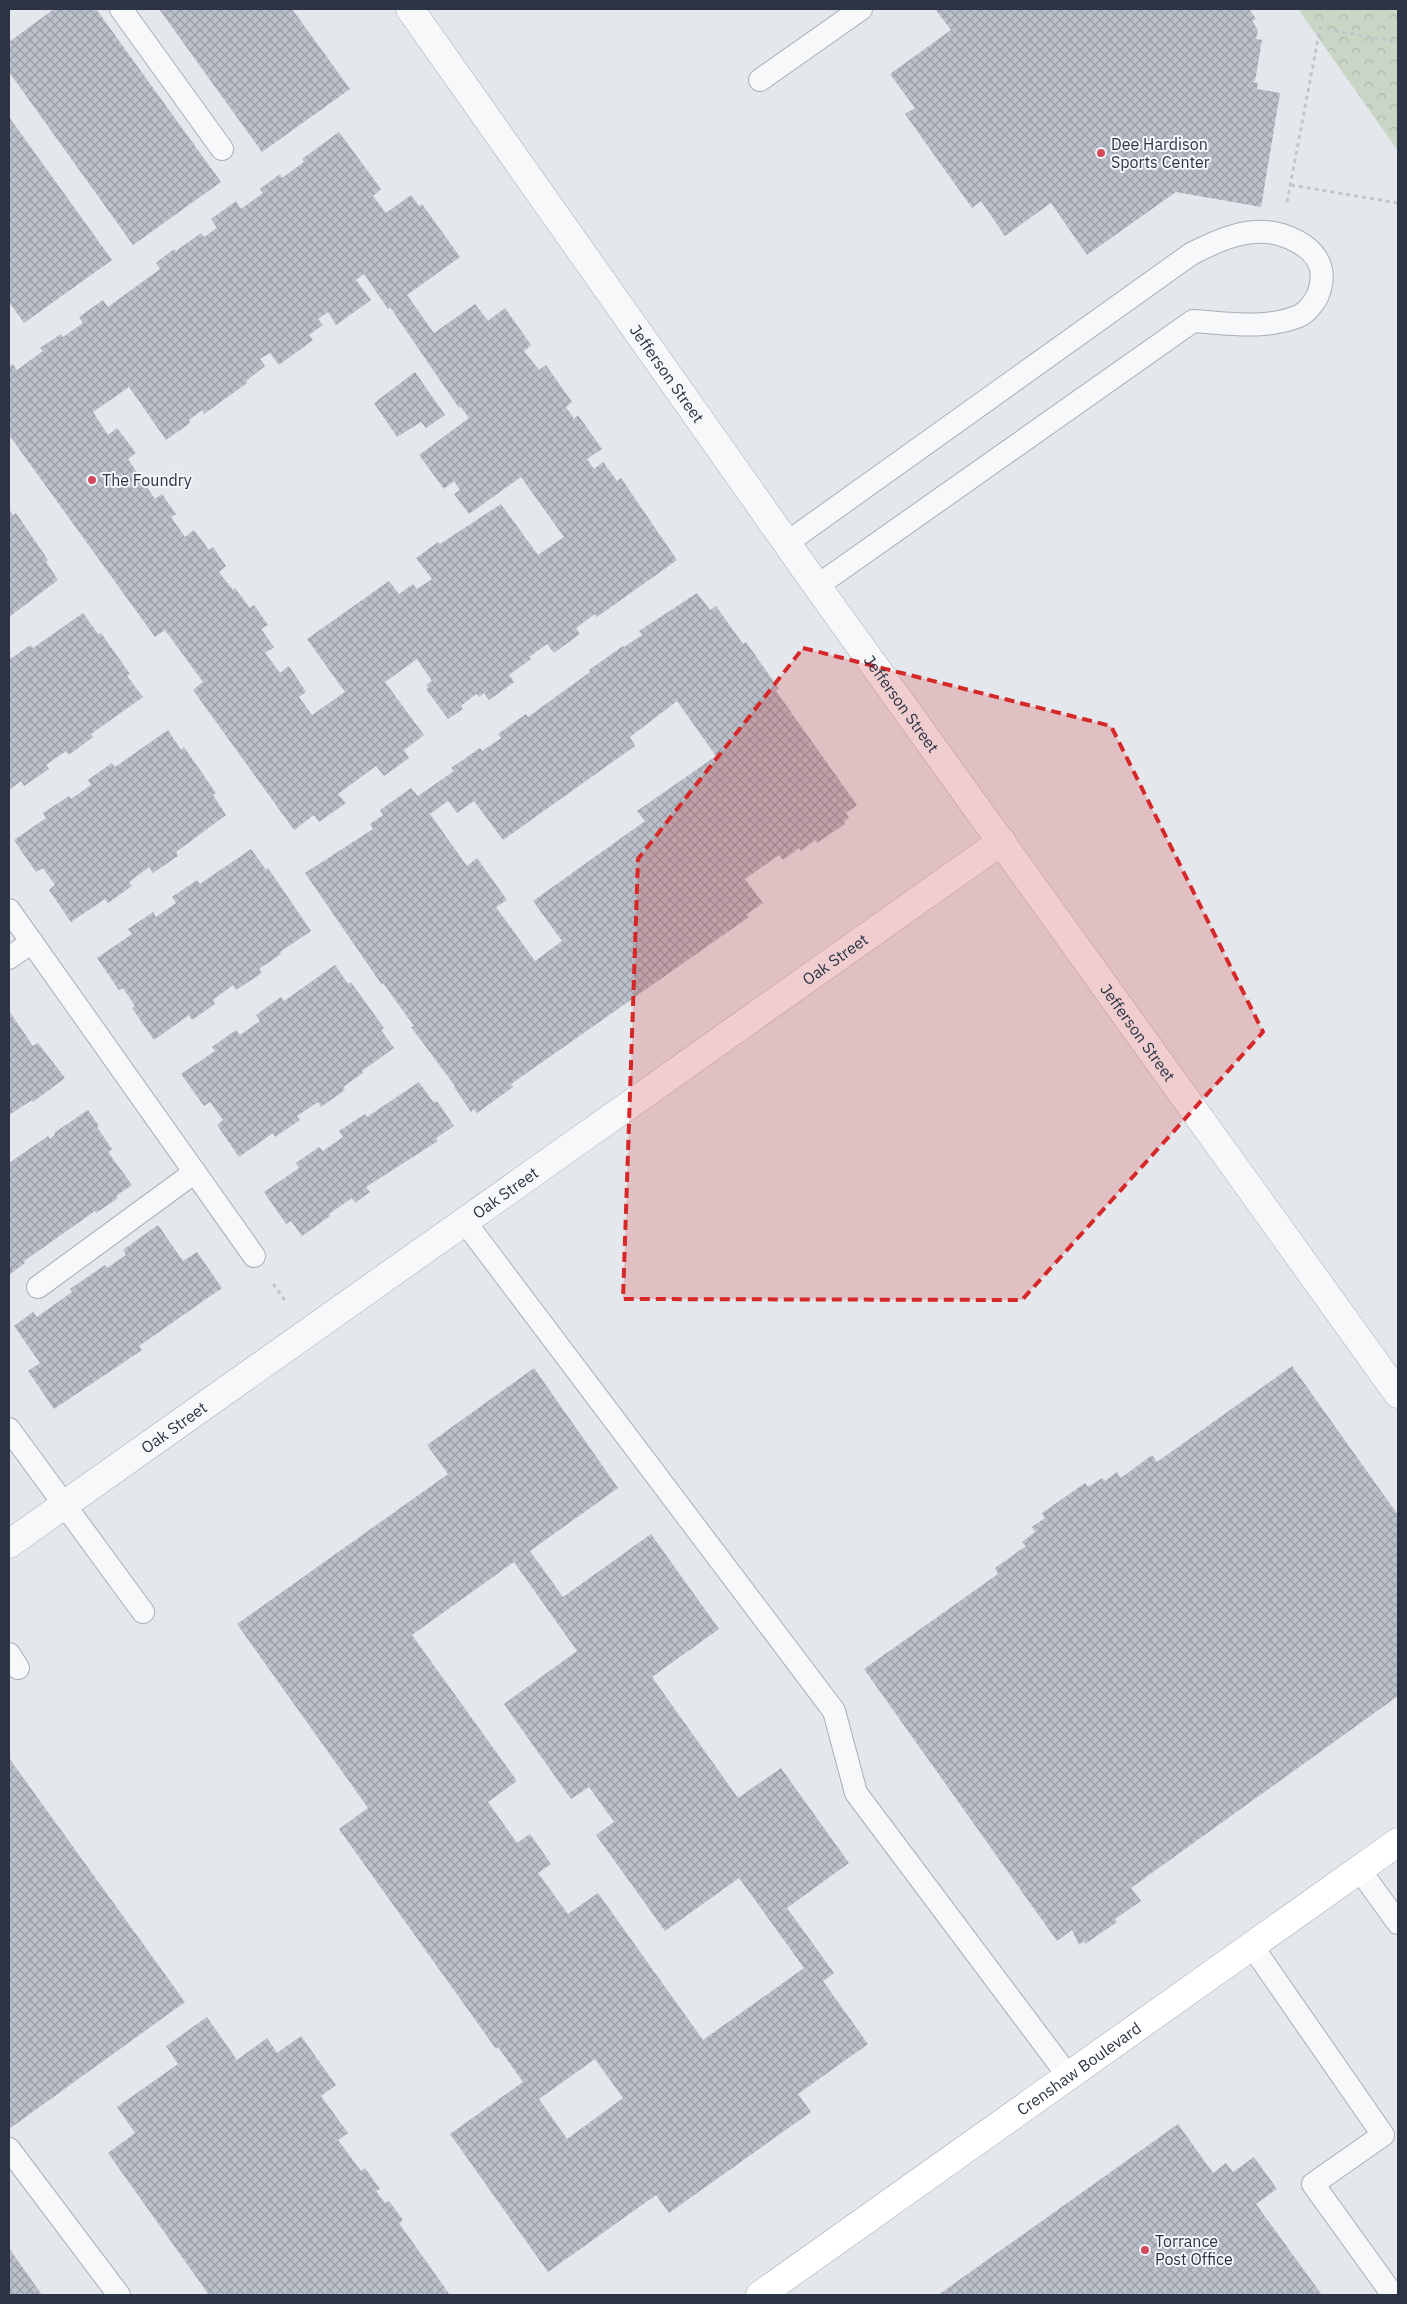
<svg xmlns="http://www.w3.org/2000/svg" width="1407" height="2304" viewBox="0 0 1407 2304" font-family="'IBM Plex Sans',sans-serif">
	<style>
		.park { fill: url(#park-crowns) }
		.building { fill: url(#building-cross-hatch); fill-rule: evenodd }
		.lines { fill: none; stroke-linecap: round; stroke-linejoin: round }
		.service-casing { stroke: #a9aeb7; stroke-width: 24 }
		.minor-casing { stroke: #a9aeb7; stroke-width: 29 }
		.primary-casing { stroke: #a3abb8; stroke-width: 29 }
		.path { stroke: #c2c5cb; stroke-width: 3; stroke-dasharray: 4 4; stroke-linecap: butt }
		.service { stroke: #f7f8fa; stroke-width: 22 }
		.minor { stroke: #f7f8fa; stroke-width: 28 }
		.primary { stroke: #fff; stroke-width: 28 }
		.marked { fill: #d62828; fill-opacity: 0.2; stroke: #d62828; stroke-width: 4; stroke-dasharray: 10 6; stroke-linejoin: round }
		.poi-dot { fill: #d1495b; stroke: #f4f6f9; stroke-width: 2 }
		.labels { text-anchor: middle; stroke-width: 4; stroke-linejoin: round; paint-order: stroke }
		.poi-label { font-size: 16px; fill: #2b3445; stroke: #f4f6f9; text-anchor: start }
		.street-label { font-size: 16px; fill: #2b3445; stroke: #f4f6f9 }
	</style>
	<defs>
		<pattern id="park-crowns" width="20" height="18" patternUnits="userSpaceOnUse" patternTransform="scale(1.25)"><rect width="20" height="18" fill="#c9d6c5"/><path d="M2 6a3 3 0 1 1 6 0M12 15a3 3 0 1 1 6 0" fill="none" stroke="#adb8ab"/></pattern>
		<pattern id="building-cross-hatch" width="8" height="8" patternUnits="userSpaceOnUse" patternTransform="scale(1.25)"><rect width="8" height="8" fill="#bbc0ca"/><path d="M0 0l8 8M0 8l8-8" fill="none" stroke="#989da6"/></pattern>
	</defs>
	<rect width="100%" height="100%" fill="#e4e7ec"/>
	<!-- park -->
	<path class="park" d="M1298,9h100v142z"/>
	<!-- building -->
	<path class="building" d="M54,9h42l125,173 -88,63 -124,-173v-30z
		M159,9h133l58,80 -88,63z
		M935,9h314l7,10 -4,2 6,9 -2,9 6,1 -7,41h-5l8,2 -1,6 23,4 -19,114 -85,-15 -89,63 -36,-52 -46,33 -24,-35 -9,7 -67,-94 10,-6 -25,-34 61,-44z
		M9,117l103,143 -88,63 -15,-21z
		M339,132l42,57 -8,7 13,17 25,-18 8,11 3,-2 38,53 -53,38 27,38 41,-29 13,17 17,-13 26,37 -7,6 15,19 7,-5 26,37 -6,5 8,12 4,-4 24,34 -15,10 7,10 9,-7 14,19 4,-3 56,82 -80,57 -2,-3 -19,14 4,6 -26,19 -7,-9 -18,13 2,2 -22,16 5,7 -25,18 -5,-7 -5,4 -3,-3 -15,12 2,3 -15,10 -22,-30 3,-2 -3,-2 6,-4 -15,-22 -32,23 39,53 -20,15 5,8 -25,18 -8,-10 -38,28 8,9 -27,19 -5,-7 -20,15 -101,-140 10,-8 -38,-52 -10,7 -146,-202v-68l4,-3 4,6 26,-19 -3,-3 21,-14 2,3 20,-14 -4,-6 24,-17 5,7 52,-38 -4,-6 18,-14 2,2 25,-18 3,4 13,-9 -6,-9 25,-18 5,8 22,-16 -3,-4 20,-15 2,4 22,-16 -2,-3zM364,274l24,35 2,-2 69,101 1,-2 9,12 -50,37 25,34 10,-8 6,9 -6,4 15,20 52,-37 43,60 -26,18 -37,-51 -61,40 -2,-2 -22,16 16,21 -15,10 -4,-5 -14,10 -10,-13 -82,58 38,53 -33,23 -13,-18 7,-5 -17,-26 -9,7 -15,-20 9,-6 -13,-18 7,-4 -14,-20 -4,3 -15,-20 -2,2 -14,-18 7,-6 -13,-19 -4,3 -15,-20 -9,7 -14,-20 5,-3 -14,-20 -7,5 -27,-40 8,-6 -19,-25 -9,7 -15,-23 36,-25 37,53 24,-17 -1,-3 13,-10 2,4 43,-31 -1,-2 19,-15 -5,-7 10,-6 9,12 34,-25 -4,-5 14,-10 -5,-6 10,-7 8,13 35,-25 -15,-20z
		M415,372l30,43 -19,13 -5,-6 -24,15 -23,-34z
		M9,509l4,6 3,-2 32,47 -2,2 12,18 -49,37z
		M697,593l13,17 6,-4 27,38 3,-2 33,47 -3,2 81,114 -11,8 3,4 -5,5 1,2 -28,19 -2,-3 -14,11 -2,-3 -16,12 -4,-5 -34,24 18,24 -17,12 3,2 -238,167 2,3 -36,26 -3,-4 -3,3 -17,-25 1,-1 -44,-59 3,-1 -31,-43 -1,2 -77,-112 68,-44 -3,-5 13,-9 -3,-5 31,-22 7,8 36,-25 -3,-3 29,-20 2,3 19,-13 -3,-4 28,-20 2,3 62,-45 -1,-2 34,-24 1,1 18,-12 -3,-4zM677,701l39,55 -79,55 8,10 -112,80 29,40 -27,20 -39,-54 11,-7 -30,-42 -10,8 -37,-52 18,-13 9,12 17,-12 29,39 132,-94 -5,-9z
		M83,613l15,21 3,-1 29,41 -3,2 16,21 -52,37 2,3 -24,18 -3,-4 -20,14 3,4 -25,17 -3,-5 -12,9v-130l21,-15 3,3z
		M168,730l13,20 3,-3 32,46 -3,2 13,20 -50,37 2,4 -25,17 -4,-6 -20,15 3,4 -24,17 -3,-4 -34,23 -22,-32 6,-5 -12,-17 -7,4 -22,-32 32,-22 -3,-5 26,-17 2,3 20,-14 -3,-5 24,-17 3,4z
		M251,849l15,21 2,-2 43,63 -31,21 1,2 -22,15 3,4 -26,17 -3,-5 -20,15 2,4 -23,16 -3,-5 -35,25 -22,-32 3,-2 -12,-18 -4,2 -22,-32 35,-24 -4,-5 25,-17 3,5 20,-14 -4,-6 25,-17 3,4z
		M335,965l13,19 3,-2 33,46 -3,2 13,18 -32,23 1,2 -20,14 2,3 -24,17 -3,-5 -21,14 3,4 -25,17 -2,-4 -34,24 -22,-32 6,-5 -13,-18 -6,4 -23,-32 34,-23 -3,-4 24,-17 4,5 20,-14 -4,-6 25,-18 3,4z
		M9,1011l24,35 5,-3 27,35 -32,24 -1,-2 -23,15z
		M419,1082l15,21 3,-2 17,25 -18,12 2,3 -72,46 4,5 -15,11 -3,-5 -23,16 1,2 -28,20 -11,-15 -5,3 -22,-32 35,-24 -3,-5 23,-16 4,4 20,-14 -4,-6 26,-17 2,3z
		M88,1110l11,16 -2,1 15,22 -4,3 24,33 -16,11 2,2 -22,15 -1,-2 -71,50 1,2 -16,12v-112l39,-27 2,3 5,-4 -1,-2z
		M158,1225l25,36 14,-9 25,36 -83,58 3,4 -88,59 -26,-38 12,-8 -26,-37 19,-14 4,5 35,-25 -2,-3 35,-24 2,3 19,-13 -3,-5z
		M1292,1366l106,149v181l-267,192 10,13 -26,18 2,3 -32,22 -1,-3 -5,4 -7,-15 -15,11 -193,-272 134,-95 -3,-6 31,-22 -4,-4 13,-10 -3,-5 13,-9 -3,-5 43,-30 3,4 14,-9 3,3 12,-9 4,6 31,-23 5,7z
		M534,1368l84,120 -88,63 33,46 88,-63 68,95 -67,48 86,121 43,-30 68,95 -62,45 47,65 -11,8 45,63 -70,50 13,18 -142,101 -13,-18 -108,77 -98,-138 73,-52 -25,-35 -2,2 -157,-220 29,-21 -131,-184 211,-150 -21,-29zM514,1562l63,89 -73,53 67,95 18,-12 25,35 -18,13 69,96 74,-53 65,90 -101,72 -105,-147 -30,21 -30,-41 13,-9 -21,-30 -13,9 -29,-41 29,-21 -105,-146zM595,2059l28,39 -56,41 -28,-40z
		M9,1758l176,244 -176,127z
		M207,2017l30,43 30,-22 10,15 24,-17 35,49 -15,11 27,37 -10,7 23,31 4,-3 15,21 -4,2 9,12 4,-2 14,19 -4,3 51,72h-241l-101,-142 27,-20 -18,-26 61,-43 -12,-18z
		M1178,2124l35,49 13,-10 7,9 21,-15 23,32 -21,15 66,91h-384z
		M9,2248l33,47h-33z"/>
	<g class="lines">
		<defs>
			<path id="service" d="M121,9l101,140
				M760,80l101,-71
				M788,542l403,-288c27,-14 60,-29 91,-19 30,10 49,30 35,62 -3,6 -11,16 -18,19 -33,14 -72,7 -106,5l-376,265
				M9,910l245,346
				M9,958l23,-16
				M465,1222l369,489 22,82 213,284
				M38,1287l157,-115
				M9,1429l134,183
				M9,1654l9,14
				M1359,1869l39,54
				M1252,1946l131,189 -70,49 80,111
				M9,2149l110,146"/>
			<g id="minor">
				<path id="s1" d="M410,9l407,577 581,808"/>
				<path id="s2" d="M9,1544l993,-703"/>
			</g>
			<g id="primary">
				<path id="s3" d="M760,2295l638,-453"/>
			</g>
		</defs>
		<!-- service casing -->
		<use href="#service" class="service-casing"/>
		<!-- minor casing -->
		<use href="#minor" class="minor-casing"/>
		<!-- primary casing -->
		<use href="#primary" class="primary-casing"/>
		<!-- path -->
		<path class="path" d="M1291,185l107,18
			M1287,202l33,-174 78,14
			M273,1284l14,19"/>
		<!-- service -->
		<use href="#service" class="service"/>
		<!-- minor -->
		<use href="#minor" class="minor"/>
		<!-- primary -->
		<use href="#primary" class="primary"/>
	</g>
	<!-- marked area -->
	<path class="marked" d="M803,648l308,78 152,306 -241,268 -399,-1 15,-440z"/>
	<!-- markers -->
	<g class="poi-dot">
		<circle cx="1101" cy="153" r="5"/>
		<circle cx="92" cy="480" r="5"/>
		<circle cx="1145" cy="2250" r="5"/>
	</g>
	<g class="labels">
		<!-- poi labels -->
		<g class="poi-label">
			<text x="1111" y="150">Dee Hardison<tspan x="1111" dy="18">Sports Center</tspan></text>
			<text x="102" y="486">The Foundry</text>
			<text x="1155" y="2247">Torrance<tspan x="1155" dy="18">Post Office</tspan></text>
		</g>
		<!-- street labels -->
		<g class="street-label">
			<text dy="6" stroke="none"><textPath href="#s1" startOffset="446">Jefferson Street</textPath></text>
			<text dy="6" stroke="none"><textPath href="#s1" startOffset="851">Jefferson Street</textPath></text>
			<text dy="6" stroke="none"><textPath href="#s2" startOffset="1012">Oak Street</textPath></text>
			<text dy="6" stroke="none"><textPath href="#s1" startOffset="1256">Jefferson Street</textPath></text>
			<text dy="6" stroke="none"><textPath href="#s2" startOffset="608">Oak Street</textPath></text>
			<text dy="6" stroke="none"><textPath href="#s2" startOffset="202">Oak Street</textPath></text>
			<text dy="6" stroke="none"><textPath href="#s3" startOffset="391">Crenshaw Boulevard</textPath></text>
		</g>
	</g>
	<!-- border -->
	<rect width="1407" height="2304" fill="none" stroke="#2b3445" stroke-width="20"/>
</svg>
